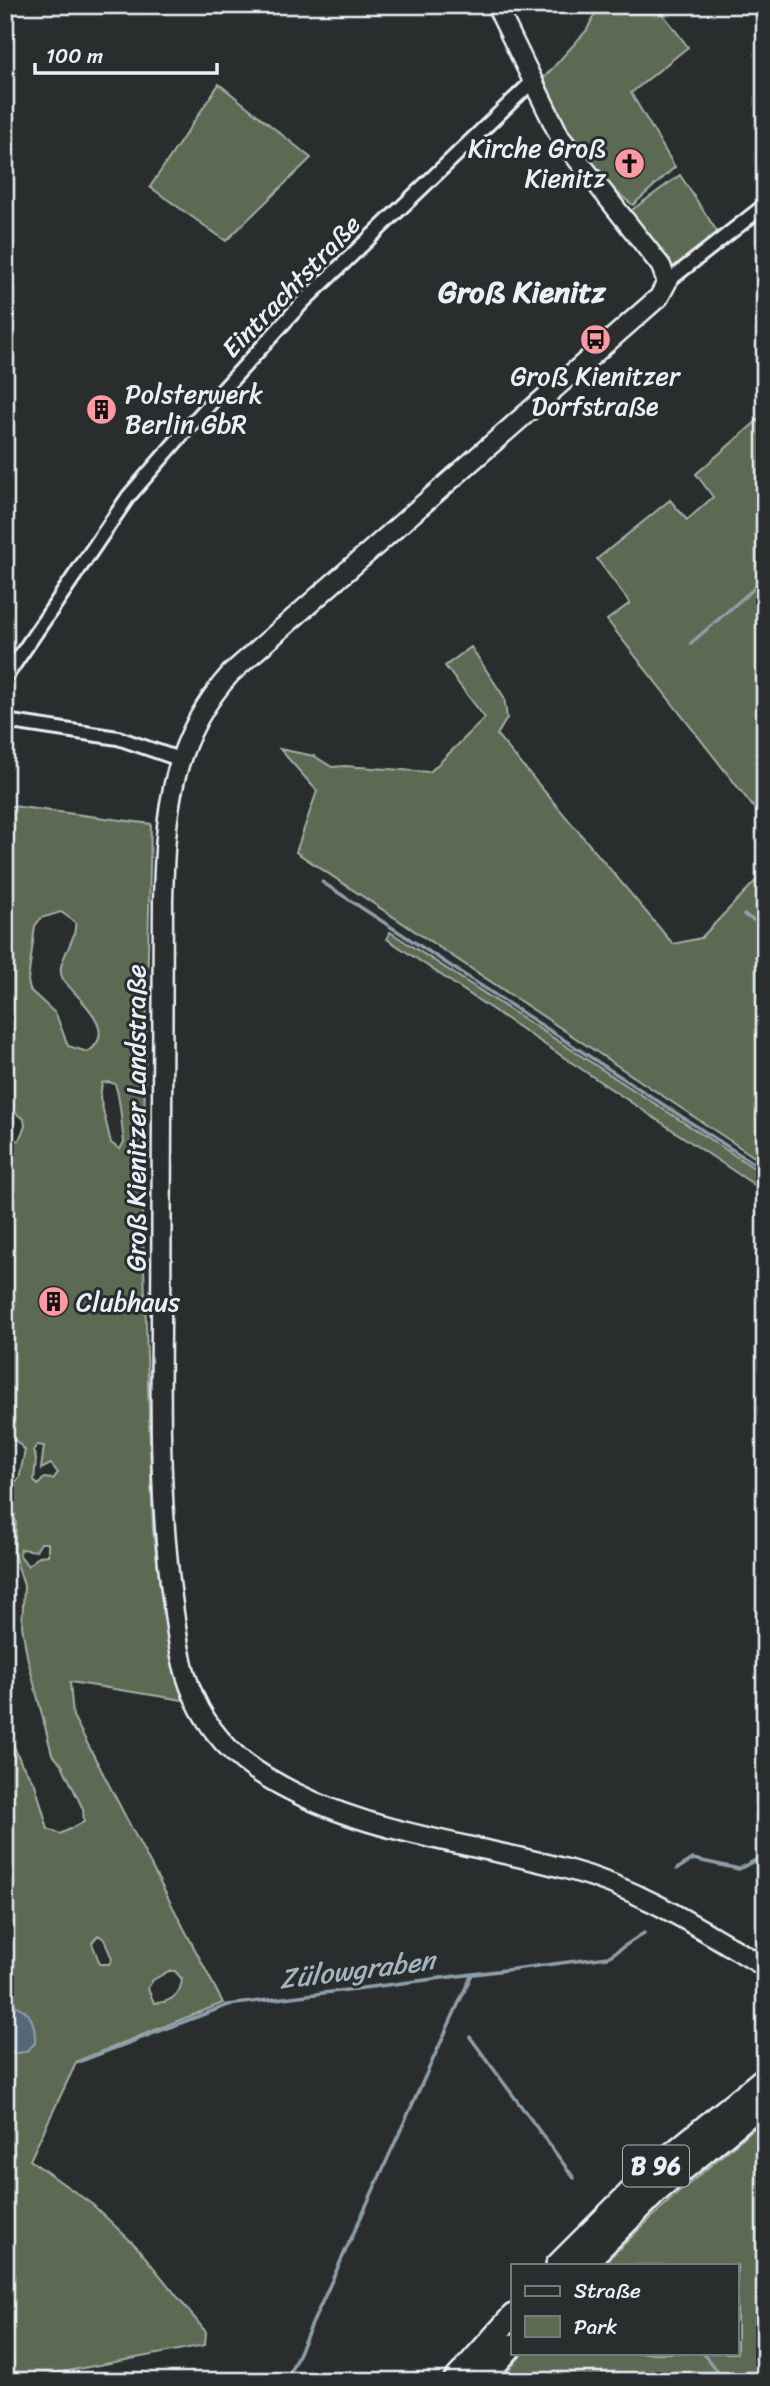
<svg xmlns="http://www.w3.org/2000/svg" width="770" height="2386" viewBox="0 0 770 2386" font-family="Sriracha,sans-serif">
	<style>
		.green { fill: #5d6b53; stroke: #a2aea6; stroke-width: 2; fill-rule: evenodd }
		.water { fill: #526976; stroke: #8e9faa; stroke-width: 2 }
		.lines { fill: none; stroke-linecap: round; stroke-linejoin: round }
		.stream { stroke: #8e9faa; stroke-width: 3.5 }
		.minor-casing { stroke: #e8f1f8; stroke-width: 18 }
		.secondary-casing { stroke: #e8f1f8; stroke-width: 23 }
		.trunk-casing { stroke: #e8f1f8; stroke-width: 26 }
		.minor { stroke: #2a2d2e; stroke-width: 12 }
		.secondary { stroke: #2a2d2e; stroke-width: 18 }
		.trunk { stroke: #2a2d2e; stroke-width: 21 }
		.labels { text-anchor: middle; stroke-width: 6; stroke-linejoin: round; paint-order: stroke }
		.shield { fill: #2a2d2e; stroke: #afb6bb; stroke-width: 2 }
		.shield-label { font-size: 24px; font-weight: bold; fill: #e8f1f8 }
		.poi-label { font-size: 26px; fill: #e8f1f8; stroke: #2a2d2e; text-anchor: start }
		.street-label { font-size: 26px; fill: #e8f1f8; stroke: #2a2d2e }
		.water-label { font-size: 28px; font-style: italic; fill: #a4b4be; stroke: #2a2d2e }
		.quarter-label { font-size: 30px; font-weight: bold; fill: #e8f1f8; stroke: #2a2d2e }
	</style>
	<rect width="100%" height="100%" fill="#2a2d2e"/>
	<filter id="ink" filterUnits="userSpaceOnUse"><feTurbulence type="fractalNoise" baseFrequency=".0143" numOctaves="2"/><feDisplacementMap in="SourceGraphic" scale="14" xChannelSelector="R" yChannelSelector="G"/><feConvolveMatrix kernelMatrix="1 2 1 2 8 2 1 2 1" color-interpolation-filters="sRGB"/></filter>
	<g filter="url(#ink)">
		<!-- green -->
		<path class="green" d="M599,5h57l32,42 -57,46 44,74 -42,38c-42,-30 -70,-79 -93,-123l47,-52z
			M219,84l92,74 -85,83 -76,-54z
			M680,175l42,64 -52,39 -45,-63z
			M765,414v408l-158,-202 23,-17 -33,-44 73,-59 17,20 26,-23 -17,-23z
			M471,647l33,50 3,21 -10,17 176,209 28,-6 64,-67v293l-469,-312 21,-61 -37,-42 34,7 18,11 13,-1 85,6 55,-54 -40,-52z
			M5,805l146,19 -9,385 11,321 9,69 21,101 -113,-18 3,34 150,287 -146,58 -47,99 63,45 44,42 69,85 -1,13 -190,36h-10v-398l3,-5 -3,-9v-244l16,38 14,21 13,45 12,5 24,-12 -1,-13 -21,-44 -10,-11 -25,-98 -5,-30 2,-40 -10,-32 2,-33 -11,-15v-17l14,-10 6,-29 -10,-10h-10v-295l14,-5 6,-14 -1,-7 -19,-13v-26l6,-12 -6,-10zM61,912l14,10c3,19 -22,42 -12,57 12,18 58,50 25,73l-20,-6 -12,-32 -26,-24 -2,-9 7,-55 6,-8zM109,1082l6,2c6,16 6,40 9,58l-4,7 -9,-6 -11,-46 2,-14zM37,1445l7,1 -3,23 10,-5 7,9 -5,6 -9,-1 -6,7 -4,-4 2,-22 -3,-8zM41,1543h7v12l-9,1 -11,10 -9,-12 2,-5 15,2zM98,1935l6,4 8,20 -3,5h-9l-8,-21zM169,1971h6l7,8c-1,16 -12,24 -28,24l-6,-15 5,-8z
			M390,932l375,243v17l-378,-253z
			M765,2119v262h-266l24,-28h214v-88h-135l68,-65z"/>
		<!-- water -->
		<path class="water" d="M5,2003c24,3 31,18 30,40l-9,9 -21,2z"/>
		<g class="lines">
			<!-- stream -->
			<path class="stream" d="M691,643l74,-64
				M322,882l443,289
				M744,915l21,11
				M677,1869l16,-10 46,10 26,-14
				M470,2037l104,141
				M78,2062l150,-57 380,-48 36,-24
				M703,2353l21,28
				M292,2381l-1,-11 181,-396"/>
			<defs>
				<path id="minor" d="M667,282l98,-77
					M5,678l123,-181 59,-68 116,-127 230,-221
					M5,721l113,17 61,21"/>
				<path id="secondary" d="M496,5l64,132 101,129 6,16 -8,15 -428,376c-61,68 -66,141 -68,228 0,143 -1,286 -2,429 -1,92 -1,183 12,275 4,31 8,63 21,92 15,34 40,61 72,80 99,59 197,63 304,93 71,19 132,60 195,97"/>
				<path id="trunk" d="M557,2265l96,-96 112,-92
					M584,2265l74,-74 107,-89
					M454,2381l59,-66
					M481,2381l32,-36"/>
			</defs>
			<!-- minor casing -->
			<use href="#minor" class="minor-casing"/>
			<!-- secondary casing -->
			<use href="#secondary" class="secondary-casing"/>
			<!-- trunk casing -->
			<use href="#trunk" class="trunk-casing"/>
			<!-- minor -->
			<use href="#minor" class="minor"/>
			<!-- secondary -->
			<use href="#secondary" class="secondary"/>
			<!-- trunk -->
			<use href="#trunk" class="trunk"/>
		</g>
	</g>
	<!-- icons -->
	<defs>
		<symbol id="church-disc" viewBox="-11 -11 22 22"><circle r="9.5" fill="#ff9aa2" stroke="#2a2d2e"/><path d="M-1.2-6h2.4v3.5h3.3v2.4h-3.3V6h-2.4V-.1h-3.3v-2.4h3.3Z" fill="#111"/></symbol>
		<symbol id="bus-disc" viewBox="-11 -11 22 22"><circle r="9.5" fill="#ff9aa2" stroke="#2a2d2e"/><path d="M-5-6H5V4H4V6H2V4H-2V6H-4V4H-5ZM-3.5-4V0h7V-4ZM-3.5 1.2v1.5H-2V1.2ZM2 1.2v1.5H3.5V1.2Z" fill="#111"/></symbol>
		<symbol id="building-disc" viewBox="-11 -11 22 22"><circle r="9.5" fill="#ff9aa2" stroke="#2a2d2e"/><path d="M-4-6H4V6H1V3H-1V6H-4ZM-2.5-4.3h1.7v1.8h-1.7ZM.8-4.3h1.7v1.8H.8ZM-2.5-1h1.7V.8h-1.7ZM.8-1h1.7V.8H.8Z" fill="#111"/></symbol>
	</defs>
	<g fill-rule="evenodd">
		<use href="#church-disc" x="612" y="146" width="35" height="35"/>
		<use href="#bus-disc" x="578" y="322" width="35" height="35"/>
		<use href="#building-disc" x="84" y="392" width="35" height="35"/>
		<use href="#building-disc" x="36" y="1284" width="35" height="35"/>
	</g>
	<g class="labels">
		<!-- shield labels -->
		<rect class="shield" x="623" y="2145.5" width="66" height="41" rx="5"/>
		<g class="shield-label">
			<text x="656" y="2174">B 96</text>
		</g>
		<!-- poi labels -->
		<g class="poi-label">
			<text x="606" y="157" text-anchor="end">Kirche Groß<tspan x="606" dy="30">Kienitz</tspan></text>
			<text x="595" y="385" text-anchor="middle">Groß Kienitzer<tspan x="595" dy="30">Dorfstraße</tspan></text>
			<text x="125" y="403">Polsterwerk<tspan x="125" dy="30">Berlin GbR</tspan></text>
			<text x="76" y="1311">Clubhaus</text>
		</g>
		<!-- street labels -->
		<g class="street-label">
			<text transform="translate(291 286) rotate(-46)" y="9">Eintrachtstraße</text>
			<text transform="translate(136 1118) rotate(-90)" y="9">Groß Kienitzer Landstraße</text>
		</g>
		<!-- water labels -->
		<g class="water-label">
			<text transform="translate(357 1969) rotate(-7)" y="10">Zülowgraben</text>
		</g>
		<!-- quarter labels -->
		<g class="quarter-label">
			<text x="522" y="302">Groß Kienitz</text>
		</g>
	</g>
	<!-- margin -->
	<rect width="770" height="2386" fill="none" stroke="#2a2d2e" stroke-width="28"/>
	<rect x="14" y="14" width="742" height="2358" fill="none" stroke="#e8f1f8" stroke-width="2.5" filter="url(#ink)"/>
	<!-- legend -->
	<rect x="511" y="2264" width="228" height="91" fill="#2a2d2e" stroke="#767b7f" stroke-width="2"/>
	<rect x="525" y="2286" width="35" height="10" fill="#2a2d2e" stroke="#767b7f" stroke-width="2"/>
	<text x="574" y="2298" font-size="21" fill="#e8f1f8">Straße</text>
	<rect x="525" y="2316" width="35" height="21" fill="#5d6b53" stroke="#767b7f" stroke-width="2"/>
	<text x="574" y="2334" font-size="21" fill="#e8f1f8">Park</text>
	<!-- scale -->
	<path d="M35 63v10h182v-10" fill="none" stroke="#e8f1f8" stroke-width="3.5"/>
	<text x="46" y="63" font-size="21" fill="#e8f1f8" stroke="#2a2d2e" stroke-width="5" paint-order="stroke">100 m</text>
</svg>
